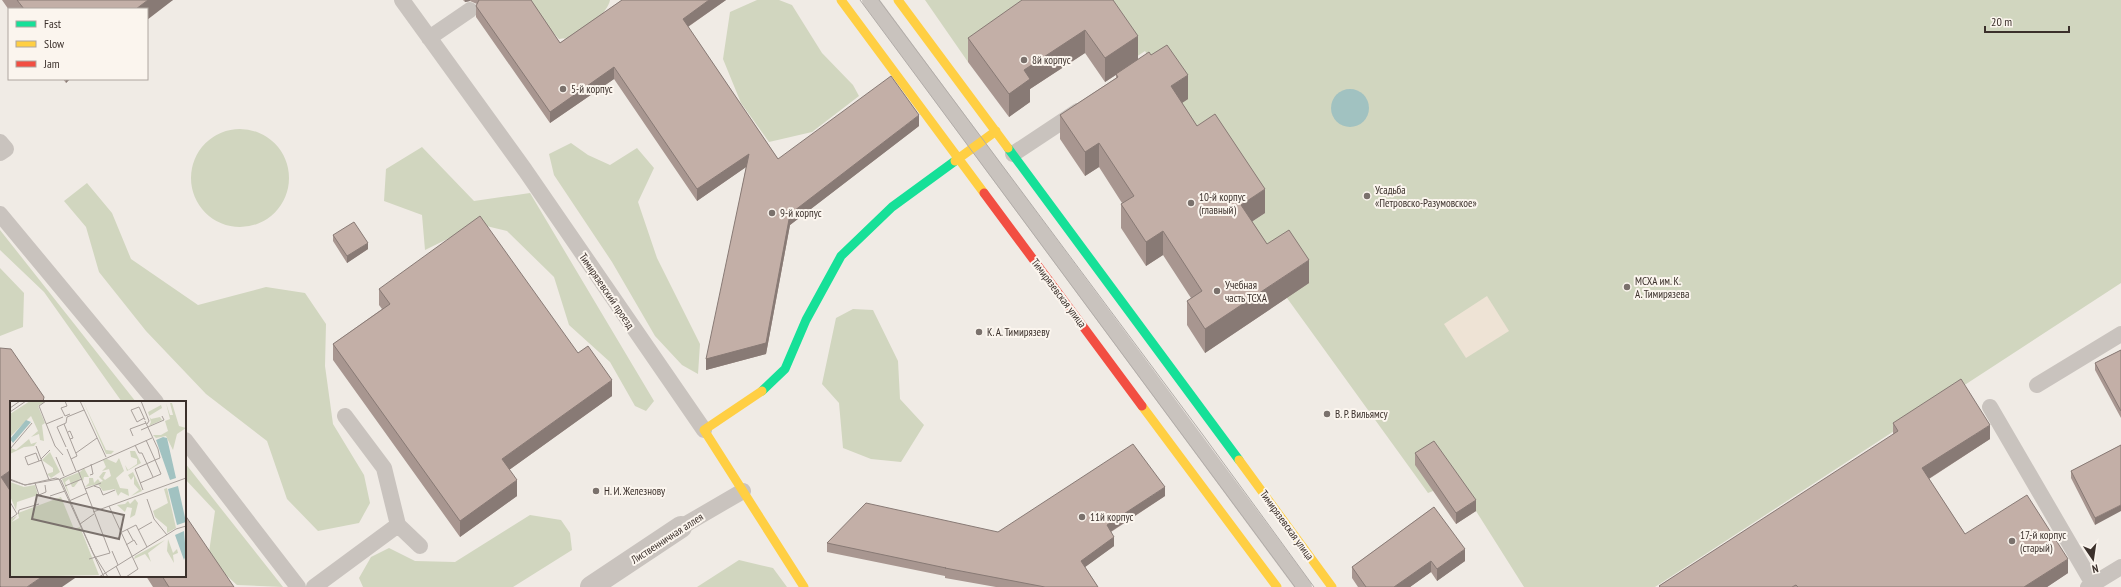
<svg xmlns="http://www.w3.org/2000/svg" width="2121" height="587" viewBox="0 0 2121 587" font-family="'PT Sans Narrow',sans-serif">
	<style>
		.green { fill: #d1d6bf }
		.plaza { fill: #eee3d5 }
		.water { fill: #a1c2c1 }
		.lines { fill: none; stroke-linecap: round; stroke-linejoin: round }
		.lane { stroke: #c9c3be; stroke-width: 16 }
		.street { stroke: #c9c3be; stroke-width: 22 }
		.fast { stroke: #16e098; stroke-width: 9 }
		.slow { stroke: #ffcf43; stroke-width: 9 }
		.jam { stroke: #f24e42; stroke-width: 9 }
		.tram { stroke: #b1aca8; stroke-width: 1 }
		.wall { fill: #a89690 }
		.shaded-wall { fill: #887a75 }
		.building { fill: #c3afa7; stroke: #887a75 }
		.poi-dot { fill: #7a716c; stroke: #fbf5ee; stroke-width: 1.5 }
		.labels { text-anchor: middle; stroke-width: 4; stroke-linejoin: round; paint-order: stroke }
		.poi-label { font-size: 11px; fill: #3b302b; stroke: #fbf5ee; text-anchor: start }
		.street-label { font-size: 11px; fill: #3b302b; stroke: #fbf5ee }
		.inset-road { fill: none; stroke: #a8a09b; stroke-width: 1 }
		.view { fill: #7a716c; fill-opacity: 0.15; stroke: #7a716c; stroke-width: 2 }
		.inset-edge { fill: none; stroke: #3b302b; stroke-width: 2 }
	</style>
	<rect width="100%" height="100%" fill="#f0ebe5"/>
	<!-- green -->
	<path class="green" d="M528,0h82c-2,13 -26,32 -38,37 -4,2 -9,1 -13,2l-20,-22z
		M757,0h22l13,5 30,48 31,32 6,11 -47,36 -43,10 -28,-39 -18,-44 7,-47z
		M925,0h131l-88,62z
		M1096,0h1025v283l-466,304h-131l-48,-76 -42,-58 -1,38 -5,2 -141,-195 -46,-69 24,-16 -68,-63 -38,-76 -14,-23 -9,6z
		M191 178a49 49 0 1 1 98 0a49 49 0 1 1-98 0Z
		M571,143l17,12 22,10 27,-17 17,20 -16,34 19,56 43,86 -2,30 -16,-9 -27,-29 -43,-74 -58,-87 -5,-21z
		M422,147l52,54 56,-8 124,208 -8,10 -11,-5 -25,-44 -41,-37 -15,-48 -47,-46 -29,-7 -53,26 -3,-35 -38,-14 2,-32z
		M87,183l25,30 19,46 67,46 68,-18 39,6 21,31 -1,42 8,58 31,51 6,28 -11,20 -41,8 -31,-32 -20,-58 -61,-47 -60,-63 -47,-59 -13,-45 -22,-26z
		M0,230l136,172h-14l-78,-110 -44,-42z
		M0,268l24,25 -1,34 -23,9z
		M853,309l20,1 25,51 2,38 24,26 -23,37 -30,-3 -28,-11 -4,-45 -17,-19 14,-66z
		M185,463l98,124 -46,-2 -29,-26 7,-48 -30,-32z
		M530,515l31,5 9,13 2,17 -59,37h-150l-4,-9 12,-21 18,-9 26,13 40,1z
		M739,560l34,8 14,19h-90z"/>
	<!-- plaza -->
	<path class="plaza" d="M1487,296l22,35 -43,27 -22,-34z"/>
	<!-- water -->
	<path class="water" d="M1331 108a19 19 0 1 1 38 0a19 19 0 1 1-38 0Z"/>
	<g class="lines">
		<!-- lane -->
		<path class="lane" d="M402,0l123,170 179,260
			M870,0l434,587
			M429,38l41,-28
			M0,142l6,7 -6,4
			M1013,154l65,-43
			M0,214l156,188
			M2037,385l84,-51
			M1990,407l103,177
			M345,416l39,52 14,57 22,21
			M185,440l113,147
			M681,527l62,-36
			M314,587l84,-62
			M2088,587l33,-20"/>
		<!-- street -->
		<path class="street" d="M591,587l90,-60"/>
		<!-- fast -->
		<path class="fast" d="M1008,148l231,312
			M762,391l23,-22 21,-49 35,-64 51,-49 63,-46"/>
		<!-- slow -->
		<path class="slow" d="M841,0l143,193
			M898,0l110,148
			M955,161l41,-30
			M762,391l-58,39 100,157
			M1142,406l135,181
			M1239,460l93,127"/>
		<!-- jam -->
		<path class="jam" d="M984,193l158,213"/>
		<!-- tram -->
		<path class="tram" d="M860,0l435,587
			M879,0l324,435 111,152"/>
	</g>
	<!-- wall -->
	<path class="wall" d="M2,0h171l-26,9h-138v1z
		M463,0h68l29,43 62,-43h104l-38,27 90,132 141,-33 -129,99 -24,129 -60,16 40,-203 -49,34 -83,-122 -64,44 -74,-106v-11l1,-2 -7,-3 -5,1z
		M1113,0l25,59 50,40 -6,4 15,23 68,87 -13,8 15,23 42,39 -104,70 -18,-28v-24l4,-3 -28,-43 -17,11 -25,-38v-24l1,-1 -23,-36 -14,9 -25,-37v-24l56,-37v-3l-11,7 -20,-29 -55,36v13l-21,15 -41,-55v-24z
		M63,79h7l-4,4z
		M333,235l35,14 -21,14 -14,-22z
		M379,289l199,64 34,43 -103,74 8,26 -57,41 -127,-177v-16l49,-35 -3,-4z
		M2121,350v68l-26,-48v-7z
		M1893,423l97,16 -61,40 36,55 103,39 -21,14h-388v-1l234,-151z
		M2121,445l-26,80 -24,-47v-7z
		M1415,453l61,58 -20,13 -41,-59z
		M1165,496l-54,36 3,14 -29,21 13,20h-102l-51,-9v-2l-118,-24v-9l171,-11z
		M1434,507l31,54 -28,20 -6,-9 -21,15h-52l-6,-9v-11z
		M146,576h39l49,11h-81z"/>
	<!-- shaded-wall -->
	<path class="shaded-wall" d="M148,0h25l-26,20v-11h-11z
		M465,0h5v1l-5,1z
		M709,0h17l-43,30v-11z
		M1085,30v23l-55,36v13l-21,15v-23l15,-24z
		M1138,36v24l-33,22v-24z
		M614,67v12l-64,44v-11z
		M1188,75v24l-17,11v-24z
		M66,79h4l-4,4z
		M919,115v11l-129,99 -24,129 -60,16v-11l84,-145z
		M1099,143v24l-14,9v-24z
		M749,154v11l-52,36v-12z
		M1265,189v24l-24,16v-24z
		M1163,231v24l-17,11v-24z
		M368,243v6l-21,14v-7z
		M1309,260v23l-104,70v-24z
		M612,380v16l-110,79v-16z
		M1990,425v14l-68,44v-15z
		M11,470v24l-10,-17z
		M517,480v16l-57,41v-16z
		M1165,487v9l-58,38v-9z
		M1476,500v11l-20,13v-11z
		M2121,505v6l-26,14v-7z
		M1114,537v9l-33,24v-9z
		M1465,549v12l-28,20v-12z
		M2068,559v14l-21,14h-23z
		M1431,561v11l-21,15h-16z
		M43,576h35l-16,11h-35z"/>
	<!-- building -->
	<path class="building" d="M17,0h131l-12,9h-112z
		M479,0h52l29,43 62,-43h87l-26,19 95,140 113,-83 28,39 -129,99 -24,129 -60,16 43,-205 -52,35 -83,-122 -64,45 -74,-106z
		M1022,0h91l25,36 -33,22 -20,-28 -61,40 6,9 -21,15 -41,-56z
		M1167,45l21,30 -17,11 26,40 18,-12 50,75 -24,16 26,39 22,-14 20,30 -104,69 -18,-28 15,-10 -39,-60 -17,11 -25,-38 13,-8 -35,-53 -14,9 -25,-37 58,-38 -2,-3 33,-22 2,3z
		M480,216l98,137 10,-7 24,34 -110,79 15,21 -57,41 -127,-177 57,-40 -11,-15z
		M354,222l14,21 -21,13 -14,-21z
		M0,348l11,1 33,48 -1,5h-32v68l-10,7 10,15v84h32l-16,11h-26l-1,-1z
		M2121,350v61l-26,-48z
		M1961,379l29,46 -68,43 43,66 62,-39 41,64 -44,28h-226l-2,-2 -4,2h-132l-1,-1 239,-155 -5,-8z
		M1434,441l42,59 -20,13 -41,-60z
		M1133,444l32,43 -58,38 7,12 -33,24 17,26h-53l-100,-19h1l-119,-25 39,-40 132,29z
		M2121,445v60l-26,13 -24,-47z
		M1434,507l31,42 -28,20 -6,-8 -37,26h-28l-14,-20z
		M185,515l49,72h-65l-7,-11h23z"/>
	<!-- markers -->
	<g class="poi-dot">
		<circle cx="1024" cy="60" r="4"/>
		<circle cx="563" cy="89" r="4"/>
		<circle cx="1367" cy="196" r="4"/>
		<circle cx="1191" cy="203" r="4"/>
		<circle cx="772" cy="213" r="4"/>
		<circle cx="1627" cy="287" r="4"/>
		<circle cx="1217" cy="291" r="4"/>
		<circle cx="979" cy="332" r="4"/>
		<circle cx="1327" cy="414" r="4"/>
		<circle cx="596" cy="491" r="4"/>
		<circle cx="1082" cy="517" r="4"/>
		<circle cx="2012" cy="541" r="4"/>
	</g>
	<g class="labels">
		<!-- poi labels -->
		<g class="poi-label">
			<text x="1032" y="64">8й корпус</text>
			<text x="571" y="93">5-й корпус</text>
			<text x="1375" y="194">Усадьба<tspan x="1375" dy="13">«Петровско-Разумовское»</tspan></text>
			<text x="1199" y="201">10-й корпус<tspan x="1199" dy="13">(главный)</tspan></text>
			<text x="780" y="217">9-й корпус</text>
			<text x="1635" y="285">МСХА им. К.<tspan x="1635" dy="13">А. Тимирязева</tspan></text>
			<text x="1225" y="289">Учебная<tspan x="1225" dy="13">часть ТСХА</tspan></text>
			<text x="987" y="336">К. А. Тимирязеву</text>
			<text x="1335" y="418">В. Р. Вильямсу</text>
			<text x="604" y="495">Н. И. Железнову</text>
			<text x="1090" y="521">11й корпус</text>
			<text x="2020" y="539">17-й корпус<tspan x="2020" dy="13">(старый)</tspan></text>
		</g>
		<!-- street labels -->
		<g class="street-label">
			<text transform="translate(607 291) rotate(56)" y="4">Тимирязевский проезд</text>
			<text transform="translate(1059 293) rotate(53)" y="4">Тимирязевская улица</text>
			<text transform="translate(1287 525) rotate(54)" y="4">Тимирязевская улица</text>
			<text transform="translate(667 538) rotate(-33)" y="4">Лиственничная аллея</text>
		</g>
	</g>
	<!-- overview -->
	<g transform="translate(10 401)">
		<rect width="176" height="176" fill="#f0ebe5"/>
		<path d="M20,0h16l-8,5 7,17 -3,2 2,16 -4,-1 -1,-6 -8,3 7,-6 -7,-15 -21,21v-23zM73,0l23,49 8,1 -3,3h-5zM156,2l4,12h3l-3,-12h2l7,23 7,2 -9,6 -4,16 -7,-14 -10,2 -3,-3h8l7,-4 -3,-10 5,-2zM151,4l1,3 -13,8 2,3 9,-2 2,3 -13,6 2,-4 -3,-10zM19,38l2,5 6,-2 -3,4 -10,1 -14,7 1,-6 5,2zM120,50h5l6,12 -14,8 -2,-6 3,5 9,-6v-5l-6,-2zM40,51l10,20 -9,6 -4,-4 6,-2v-4l-11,-8zM109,57l5,13 -8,7 4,10 8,1 1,7 -8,-4 -3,4 -3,-7 -12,2 -5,-7 -13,3 4,-4v-5h4l1,5 4,-4 2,3 3,-1 -4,-4 4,-5h3l-3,6 2,2 6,-4 -2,-7 -7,2 4,-4 -3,-7 4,-1 9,4zM74,67l5,9h-5l-1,4 -2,-3 -7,9h-2l-3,-8 -4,3 6,17 -9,-20 18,-7zM123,71l9,19 -11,5 8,-6 -5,-6v-8l-3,4 -3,-5zM0,81l14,5 11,-2 3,10 -21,7 -1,8 -6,-14zM157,87l9,40 -9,5v-6l-12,-10 -2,-6 15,-8 -4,-14zM51,96l13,32 6,-2 19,48 -89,2v-58l7,-3 -5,6 7,-4 -1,-5zM125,98l3,4 -3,12 -5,3 2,-10 -5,-1 -2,5 -8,-7 8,-1 3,-3 2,3zM158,138l5,14 4,-4 1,4 -5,2 1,8 -7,-12zM155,139l-17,13 3,9 -6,-8 -11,5 1,-3z" fill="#d1d6bf"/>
		<path d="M16,19l5,2 -18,21 -3,-4zM153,36l4,1 9,40 -6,2 -14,-40zM168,85l8,36 -9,3 -9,-36zM174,130l2,24 -2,5 -9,-25z" fill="#a1c2c1"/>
		<path class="inset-road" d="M36,0l-7,5 16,40 8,9M55,0l2,5 -6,2 4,8 5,-2M70,0l26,56M131,0l8,20 -2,3M0,7l10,-7M0,11l16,-11M134,17l-7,4 -6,-12 8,-3 6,13M36,23l17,-7M54,23l13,32 -6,3M131,29l23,-10 -2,-4M58,31l2,-1 3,7 -3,1M123,35l-3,-7 16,-6M125,44l4,8h3l11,24M26,45l13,34M56,46l-9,-20 9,-4 1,-6 17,-7M0,48l22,-26M57,48l9,22M66,52l21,-15M46,56l8,19M31,58l9,-9M29,60l-3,-8 -11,4 3,8 11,-4 3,-1M68,69l32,83 -21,6M80,74l3,-1 -2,-10M0,78l15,6 31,-7 5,2 32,73 15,24M49,78l45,98M50,78l92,-41M0,79l15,5 34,-6M25,82l4,12 7,-3 -1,-7M130,82l21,-9 -6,-14 5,-2 -2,-9 -13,-28M55,85l17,-7M84,85l6,2 3,7 12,-5M75,88l16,-6M133,89l-8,-21 20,-9 -9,-20M40,95l15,-5M137,98l7,20 13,16M59,100l18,-8M0,101l7,12 -7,5M99,105l29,63 -12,8M83,111l93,-34M8,113l1,-4 20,-6M70,123l14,-10M117,128l6,11M128,129l14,-8M112,131l14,-7 11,22M116,144l8,-5 3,5M102,150l6,14M106,165l5,11M89,176l77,-48 10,-3"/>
		<path class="view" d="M27,94l87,20 -5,24 -87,-20z"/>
		<rect width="176" height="176" class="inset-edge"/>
	</g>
	<!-- legend -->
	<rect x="8" y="8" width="140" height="72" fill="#fbf5ee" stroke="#aea6a0"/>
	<rect x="16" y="21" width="20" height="6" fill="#16e098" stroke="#aea6a0"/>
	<text x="44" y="28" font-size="12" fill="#3b302b">Fast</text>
	<rect x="16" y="41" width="20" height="6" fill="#ffcf43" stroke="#aea6a0"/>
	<text x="44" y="48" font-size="12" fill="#3b302b">Slow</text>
	<rect x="16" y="61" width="20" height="6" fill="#f24e42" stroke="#aea6a0"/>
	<text x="44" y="68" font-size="12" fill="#3b302b">Jam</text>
	<!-- north arrow -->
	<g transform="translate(2093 559) rotate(167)" stroke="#fbf5ee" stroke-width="3" paint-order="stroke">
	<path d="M0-3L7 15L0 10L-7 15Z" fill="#3b302b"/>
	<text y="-6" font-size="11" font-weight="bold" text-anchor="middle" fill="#3b302b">N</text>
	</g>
	<!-- scale -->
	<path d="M1985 26v6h84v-6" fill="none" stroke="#3b302b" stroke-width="2"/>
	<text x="1991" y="26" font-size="12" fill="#3b302b" stroke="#fbf5ee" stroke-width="3" paint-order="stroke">20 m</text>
</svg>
